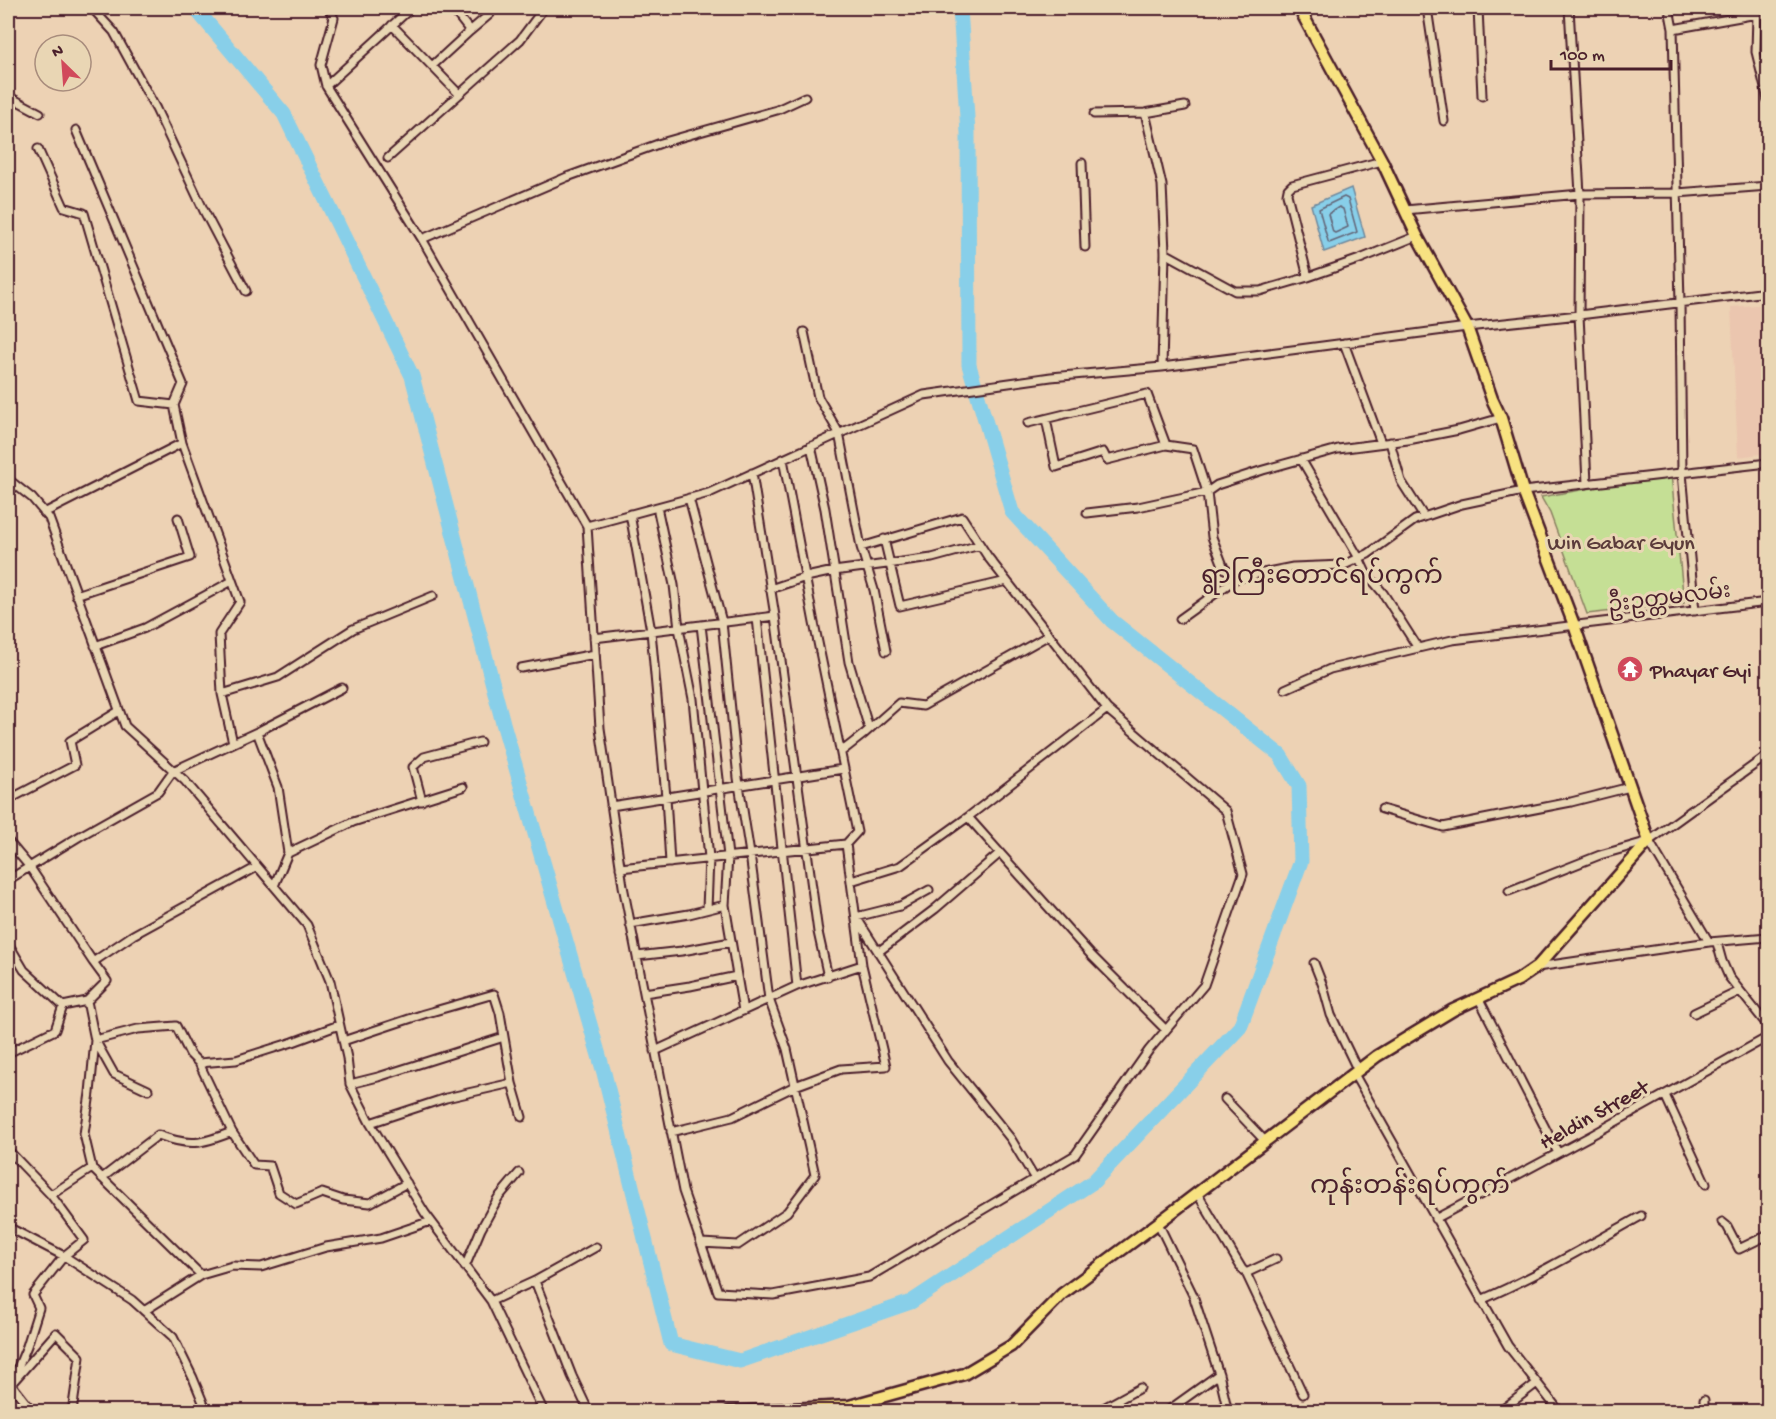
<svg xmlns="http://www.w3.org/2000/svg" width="1776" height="1419" viewBox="0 0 1776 1419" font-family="'Gochi Hand','Noto Sans Myanmar',sans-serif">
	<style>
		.built { fill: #ebc6af }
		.green { fill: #c5df95; stroke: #887f60; stroke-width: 1.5 }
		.water { fill: #88cfe9; stroke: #6f899d; stroke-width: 1.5 }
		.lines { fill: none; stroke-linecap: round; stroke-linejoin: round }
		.shore { stroke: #636577; stroke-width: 1.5 }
		.river { stroke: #88cfe9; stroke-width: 15 }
		.street-casing { stroke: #4a1f2b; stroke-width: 11 }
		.primary-casing { stroke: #4a1f2b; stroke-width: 15 }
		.street { stroke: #e9d6b4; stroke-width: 7 }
		.primary { stroke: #f8e281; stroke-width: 10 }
		.labels { text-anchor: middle; stroke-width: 6; stroke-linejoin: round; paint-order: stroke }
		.park-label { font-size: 22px; fill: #5c3c3b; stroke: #e9d6b4 }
		.street-label { font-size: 22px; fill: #4a1f2b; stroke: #e9d6b4 }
		.poi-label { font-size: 22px; fill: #4a1f2b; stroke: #e9d6b4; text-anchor: start }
		.quarter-label { font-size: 26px; fill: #4a1f2b; stroke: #e9d6b4 }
	</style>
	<rect width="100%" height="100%" fill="#edd2b4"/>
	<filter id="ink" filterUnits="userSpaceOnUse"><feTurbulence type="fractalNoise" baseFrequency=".0167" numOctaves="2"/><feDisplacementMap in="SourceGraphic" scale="12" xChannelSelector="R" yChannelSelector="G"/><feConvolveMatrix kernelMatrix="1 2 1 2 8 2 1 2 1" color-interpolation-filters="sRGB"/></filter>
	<g filter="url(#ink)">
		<!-- built -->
		<path class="built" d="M1768,304v149l-30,4 -7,-150z"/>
		<!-- green -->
		<path class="green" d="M1671,474l13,129 -97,11 -37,-101 -9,-16z"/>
		<!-- water -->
		<path class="water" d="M1351,188l14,49 -41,15 -13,-47z"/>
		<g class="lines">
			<!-- shore -->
			<path class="shore" d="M1344,197l4,2 9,33 -28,11 -1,-2 -9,-32z
				M1339,207l4,2 5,18 -13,6 -2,-1 -5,-18z"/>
			<!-- river -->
			<path class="river" d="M195,8l89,106 128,262 91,347 101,350 67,271 69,17 171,-59 182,-120 147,-155 61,-166 -2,-75 -19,-31 -168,-134 -100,-109 -43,-147 -1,-232 -8,-125"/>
			<defs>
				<path id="street" d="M92,8l22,24 42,77 48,102 42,80
					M328,8l6,10 -13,47 5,21 96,153 165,287 13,202 23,158 60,305 35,101 55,3 96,-18 206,-122 74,-105 55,-65 39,-111 -17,-63 -119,-102 -119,-152 -26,-40 -101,30
					M1427,8l17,113
					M1478,8l4,88
					M1569,8l11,186 -1,121 8,168
					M1669,8l4,21 7,274 2,170 13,138
					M392,25l67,69
					M1673,29l84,-15 -1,38 12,48
					M470,31l20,-17 -5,-6
					M432,66l38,-35 -18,-23
					M326,86l85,-78
					M8,96l32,17
					M1145,113l17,72 3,68 -3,114
					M1094,114l51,-1 40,-7
					M76,130l107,254 -9,21 8,38 58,159 -21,32 3,60 11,49
					M38,149l26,58 20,6 55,188 35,4
					M388,158l132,-118 24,-32
					M1082,163l3,84
					M1405,210l175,-16 97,-1 91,-7
					M422,239l145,-62 94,-34 116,-33 28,-13
					M1165,253l70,38h25l48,-14 52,-18 57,-23
					M1308,277l-21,-83 1,-5 4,-4 90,-24
					M804,332l14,65 21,36 22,114 13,43 12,61
					M1344,343l37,100
					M1046,419l10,48 47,-15 4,8 59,-15
					M1028,423l119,-29 19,51 27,4 14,43 5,45 12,31 13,10
					M1390,442l11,39 23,36
					M811,446l14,63 24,153 20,67
					M1301,459l58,99 7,15 17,20 35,55
					M752,473l23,143 43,316 10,45
					M8,479l24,19 17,20 76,208 60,55 122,144 23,56 17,77 3,26 20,39 55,90 66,88 53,111
					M689,498l33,124 16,156 12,76 19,145 18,50 28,126 -28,37 -49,33 -37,-2
					M657,507l17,78 5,43 14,71 9,92
					M44,513l138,-70
					M1087,513l51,-6 69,-15 10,-7 46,-15 75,-21 70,-9 51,-10 42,-12
					M630,514l21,117 15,166 4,66
					M587,526l122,-33 215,-98 127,-18 111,-10 305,-40 112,-12 189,-23
					M884,539l16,67 107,-25
					M770,589l36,-12 28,-6 98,-13 48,-13
					M76,595l114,-38 -12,-39
					M757,618l40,368
					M1180,619l57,-41 56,-11 51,-2 24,-11 47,-34 47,-16 61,-13 245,-28
					M701,625l27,231 -3,49 18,106
					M594,638l181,-22
					M95,646l50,-18 87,-47
					M521,668l74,-14
					M1285,689l45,-20 122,-29 316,-38
					M222,694l56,-17 75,-48 80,-33
					M257,732l21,55 10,66
					M841,752l23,-18 35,-31 24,3 126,-71
					M703,797l6,61 -2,51
					M8,800l67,-35 -5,-24 49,-30
					M422,801l-9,-34 11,-10 56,-15
					M611,806l232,-37
					M1382,809l61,18 128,-25 59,-15
					M968,817l139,-108
					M8,841l21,25 64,96 14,19 -20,20 -24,5 -39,-36 -16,-27
					M1649,841l60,101
					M620,868l226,-24 11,-12 -43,-209 -31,-164
					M8,880l72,-44 78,-44 15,-21 84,-39 85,-44
					M851,881l49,-15 68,-49 124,139 74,74
					M274,886l14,-33 65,-31 110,-35
					M929,890l-29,16 -44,11 92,144 63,78 24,40
					M1509,891l91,-36 49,-14 119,-86
					M630,924l59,-10 36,-9
					M1717,943l5,18 7,16 39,49
					M878,952l57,-43 65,-56
					M637,956l45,-5 49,-9
					M93,962l40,-27 124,-68
					M1314,963l9,23 8,29 27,56
					M1537,967l172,-25 59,-5
					M644,993l46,-7 47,-10
					M1479,999l79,154
					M87,1001l8,39 -5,53 -6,41 8,34
					M1694,1013l46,-22
					M504,1037l8,46
					M343,1041l81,-27 70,-20 6,19 4,24 -126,40 -28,7
					M655,1051l142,-65 65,-21
					M8,1053l47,-23 8,-24
					M199,1063l37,-3 57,-18 46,-17
					M1354,1074l154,272 52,66
					M148,1090l-34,-16 -19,-34 43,-11 38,-3 14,28 9,9 33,69 22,33 16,1 9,27 17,11 26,-11 21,7 27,3 37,-20
					M1665,1095l41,89
					M1225,1099l40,42
					M370,1123l76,-25 66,-15 10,34
					M671,1132l61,-15 63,-31 46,-17 45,-3 -24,-101 -16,-121
					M8,1150l43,45 41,-27 109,107
					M102,1178l56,-43c33,12 43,9 74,-3
					M1197,1193l45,76 4,4 30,-14
					M51,1195l33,45 -20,16 -31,39 6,13 -12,38 -16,38 45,-51 24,24 -8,55
					M1435,1219l157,-84 176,-98
					M1722,1222l5,4 12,23 29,-14
					M1158,1223l35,72 26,79 9,38
					M8,1227l56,29 68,44 41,37 20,41 14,34
					M465,1267l16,-38 17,-31 21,-25
					M1246,1273l57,121
					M535,1281l37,95 17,36
					M1481,1300c56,-24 108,-55 160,-84
					M491,1301l44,-20 61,-34
					M144,1311l57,-36 31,-9 29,1 65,-20 55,-9 50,-17
					M8,1380l25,32
					M1704,1400v12
					M1096,1412l44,-24
					M1166,1412l53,-38
					M1499,1412l38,-29"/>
				<path id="primary" d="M729,1412l120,-6 115,-32 47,-28 51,-52 96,-71 219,-167 76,-46 65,-30 19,-13 112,-126 -75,-216 -51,-134 -22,-73 -9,-19 -25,-72 -50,-91 -35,-75 -83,-153"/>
			</defs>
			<!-- street casing -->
			<use href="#street" class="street-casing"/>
			<!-- primary casing -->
			<use href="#primary" class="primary-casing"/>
			<!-- street -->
			<use href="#street" class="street"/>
			<!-- primary -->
			<use href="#primary" class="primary"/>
		</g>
	</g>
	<!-- icons -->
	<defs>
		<symbol id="temple-disc" viewBox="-11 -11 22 22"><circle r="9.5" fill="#d1495b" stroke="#e9d6b4"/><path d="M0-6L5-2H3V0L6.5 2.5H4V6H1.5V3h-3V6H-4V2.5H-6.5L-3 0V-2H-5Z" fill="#fff"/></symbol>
	</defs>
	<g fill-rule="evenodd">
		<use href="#temple-disc" x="1615" y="654" width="30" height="30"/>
	</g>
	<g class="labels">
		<!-- park labels -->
		<g class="park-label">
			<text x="1621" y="549">Win Gabar Gyun</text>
		</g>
		<!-- street labels -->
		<g class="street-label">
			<text transform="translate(1669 596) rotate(-7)" y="8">ဦးဥတ္တမလမ်း</text>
			<text transform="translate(1593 1113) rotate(-29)" y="8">Heldin Street</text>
		</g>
		<!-- poi labels -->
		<g class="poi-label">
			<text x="1650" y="677">Phayar Gyi</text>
		</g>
		<!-- quarter labels -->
		<g class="quarter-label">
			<text x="1322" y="583">ရွာကြီးတောင်ရပ်ကွက်</text>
			<text x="1410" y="1193">ကုန်းတန်းရပ်ကွက်</text>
		</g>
	</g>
	<!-- margin -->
	<rect width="1776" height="1419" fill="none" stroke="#e9d6b4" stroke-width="30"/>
	<rect x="15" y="15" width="1746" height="1389" fill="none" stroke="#4a1f2b" stroke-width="2" filter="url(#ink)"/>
	<!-- north arrow -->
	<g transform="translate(63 63) rotate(335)"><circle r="28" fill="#e9d6b4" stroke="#a98d7d" stroke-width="1.5"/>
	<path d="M0-4.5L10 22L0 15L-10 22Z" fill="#d1495b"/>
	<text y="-9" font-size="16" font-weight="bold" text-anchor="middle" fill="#4a1f2b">N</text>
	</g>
	<!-- scale -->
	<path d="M1551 60v9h120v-9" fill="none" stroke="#4a1f2b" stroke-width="3"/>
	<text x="1560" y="60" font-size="18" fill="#4a1f2b" stroke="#e9d6b4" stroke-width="4.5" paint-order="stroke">100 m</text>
</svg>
